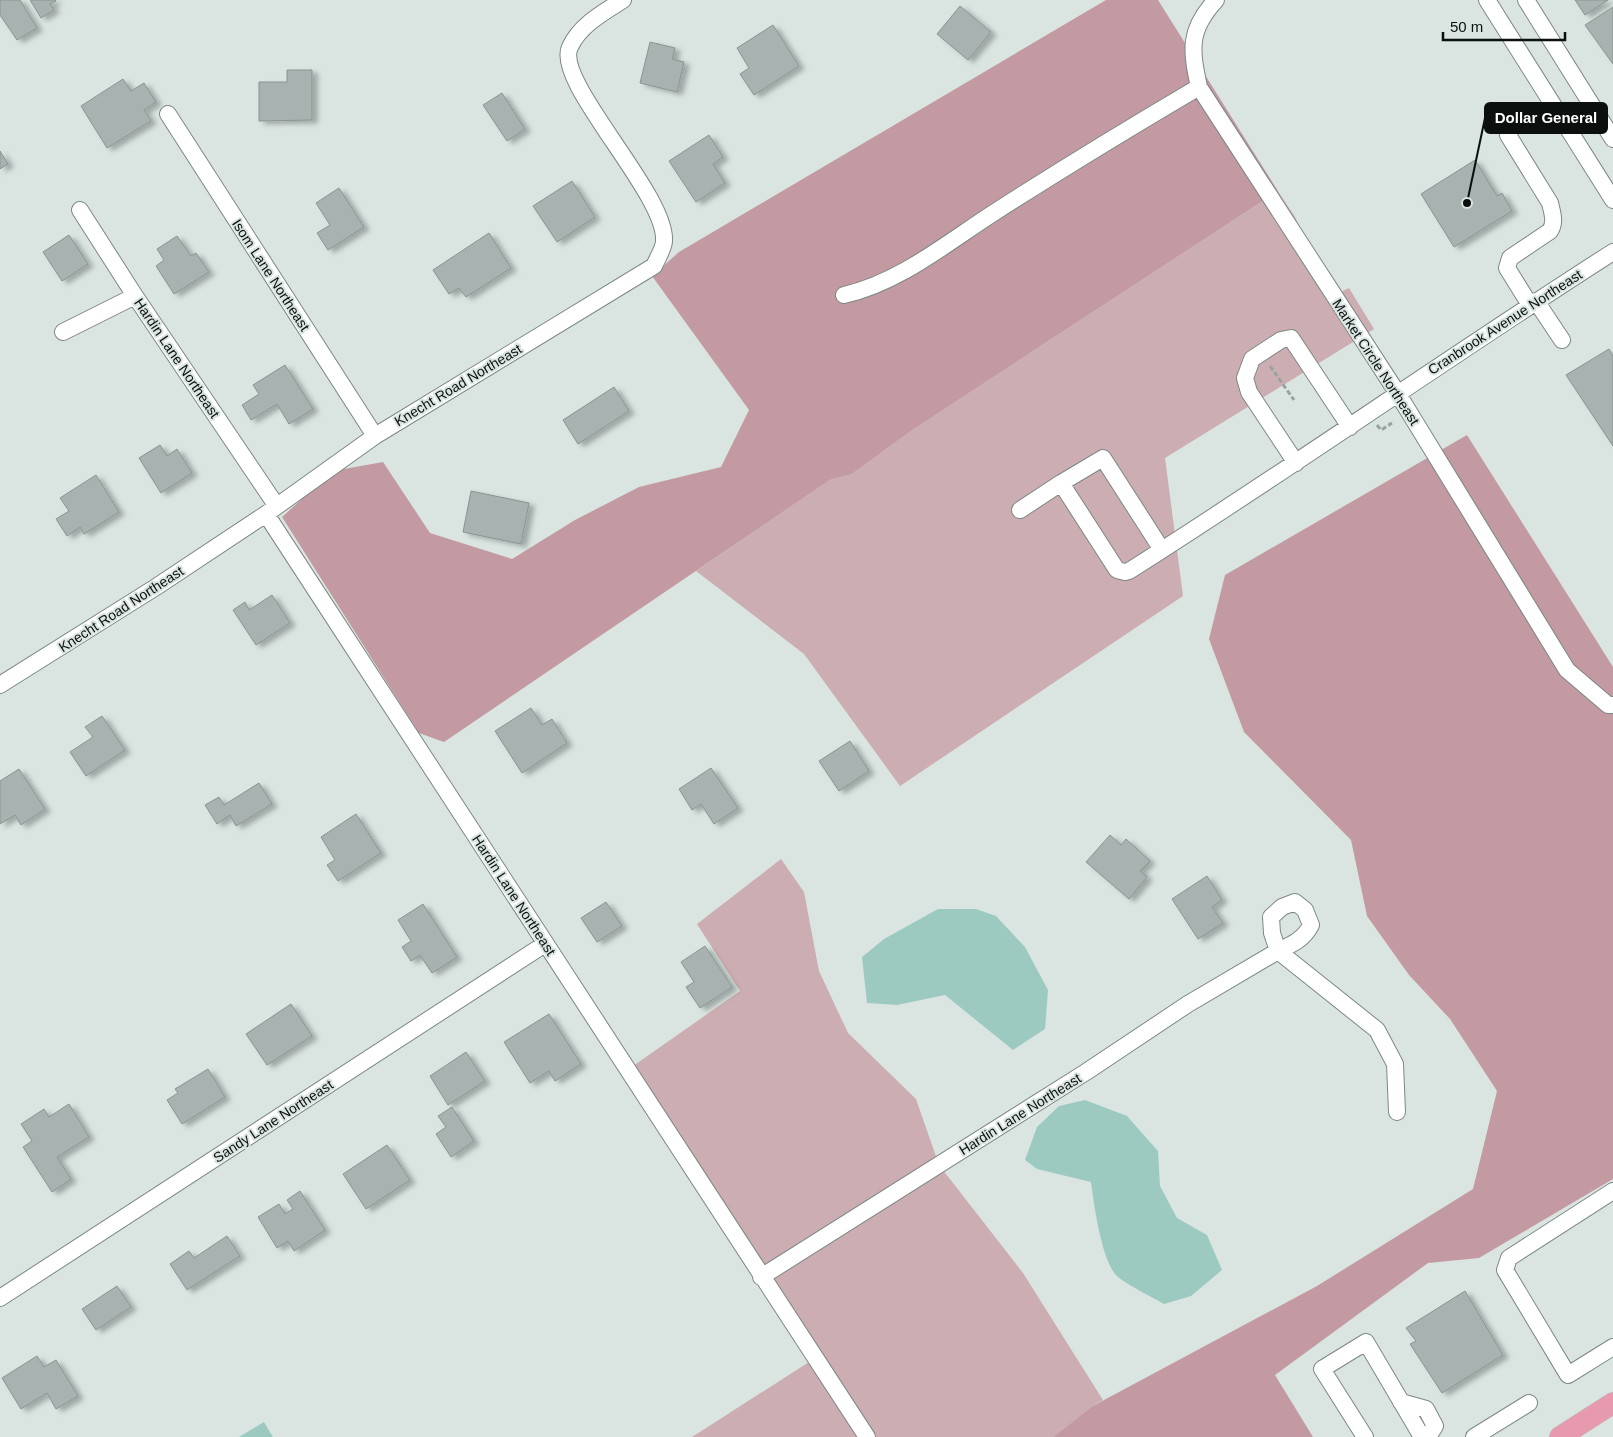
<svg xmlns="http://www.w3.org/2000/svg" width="1613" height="1437" viewBox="0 0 1613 1437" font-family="Helvetica,sans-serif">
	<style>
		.green { fill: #ccadb2 }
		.forest { fill: #c39aa1 }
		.water { fill: #9ccac1 }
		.building { fill: #a8b2b0; stroke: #899491; filter: url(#shadow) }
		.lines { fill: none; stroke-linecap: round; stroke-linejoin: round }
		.minor-casing { stroke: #7d8785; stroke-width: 18 }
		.major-casing { stroke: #c0c1c0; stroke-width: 22 }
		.path { stroke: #99a2a0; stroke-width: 3; stroke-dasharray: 5 2.5; stroke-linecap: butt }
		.minor { stroke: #fff; stroke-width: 16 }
		.major { stroke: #e799ad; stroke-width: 21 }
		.labels { text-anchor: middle; stroke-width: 4; stroke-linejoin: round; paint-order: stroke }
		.street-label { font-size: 14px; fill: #0b0f0e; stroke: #dae5e2 }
		.leader { fill: none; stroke: #0b0f0e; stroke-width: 2 }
		.callout-dot { fill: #0b0f0e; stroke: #dae5e2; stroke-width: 2 }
		.callout { fill: #0b0f0e; stroke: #0b0f0e; stroke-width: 2 }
		.callout-label { font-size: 15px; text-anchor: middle; font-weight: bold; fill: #fff }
	</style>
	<defs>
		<filter id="shadow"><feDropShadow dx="5.5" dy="3" stdDeviation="2.5" flood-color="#0004"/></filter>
	</defs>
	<rect width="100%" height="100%" fill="#dae5e2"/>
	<!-- green -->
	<path class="green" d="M1278,191l17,26 37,79 17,-8 25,41 -209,129 18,138 -283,190 -96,-132 -108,-83 134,-91 22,-6 59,-43z
		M781,859l23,33 15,79 29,62 68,66 23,66 84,108 80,127 -12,7 -38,30h-361l117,-75 -183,-291 114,-80 -43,-67z"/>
	<!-- forest -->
	<path class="forest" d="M1106,0h52l120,191 -367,240 -59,43 -22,6 -386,262 -25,-9 -137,-216 51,-46 50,-9 47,71 82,26 63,-39 64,-33 82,-20 28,-57 -97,-134 27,-24z
		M1467,435l146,232v512l-134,79 -51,5 -153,112 38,62h-260l38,-30 226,-121 156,-97 24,-98 -47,-72 -41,-44 -42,-59 -16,-76 -107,-108 -35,-93 16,-64z"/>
	<!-- water -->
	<path class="water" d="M938,909h38l20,7 29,31 23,43 -3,39 -32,21 -68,-55 -48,10 -30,-2 -5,-46 22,-18z
		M1085,1100l42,16 31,35 2,35 17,32 30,17 15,35 -31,26 -27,8c-10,-6 -43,-22 -49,-30 -14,-18 -21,-69 -24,-92l-54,-13 -12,-9 12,-33 22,-21z
		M264,1422l9,15h-34z"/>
	<!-- building -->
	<path class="building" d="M0,0h20l17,28 -20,12 -17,-25z
		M30,0h25l1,1 -6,3 4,6 -13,8z
		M1575,0h33l-23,15z
		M960,6l31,26 -23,28 -31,-26z
		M1613,7v57l-28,-39z
		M773,25l26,41 -45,29 -14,-21 9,-6 -12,-20z
		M650,42l25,6 -3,11 12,3 -7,30 -37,-9z
		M287,70h25v50l-53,1v-39h28z
		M123,79l8,12 13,-8 12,19 -12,8 7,11 -44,27 -26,-42z
		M502,93l23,36 -18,12 -24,-36z
		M709,135l14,22 -10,7 12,19 -29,19 -27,-41z
		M0,151l8,13 -8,5z
		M1475,160l22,36 5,-3 10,18 -58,36 -33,-53z
		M572,181l23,36 -38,25 -24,-36z
		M339,188l25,39 -36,23 -11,-17 13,-8 -14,-22z
		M489,233l22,35 -45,29 -7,-9 -10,6 -16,-24z
		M69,235l19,29 -26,17 -19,-29z
		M177,236l14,20 5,-3 13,19 -35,22 -18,-28 8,-6 -7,-11z
		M1609,349l4,7v90l-47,-71z
		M285,365l28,44 -24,15 -12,-20 -26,16 -9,-15 17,-11 -6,-9z
		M614,387l15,24 -51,33 -15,-24z
		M160,445l7,11 10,-7 15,24 -31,20 -22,-35z
		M96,475l23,37 -35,22 -4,-7 -13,9 -11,-17 13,-8 -9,-13z
		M471,491l58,12 -8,41 -58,-12z
		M272,595l18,28 -34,22 -23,-35 12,-8 4,8z
		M531,708l11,17 10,-6 15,24 -45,30 -27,-42z
		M102,716l23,34 -39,26 -16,-24 23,-15 -8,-10z
		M850,741l19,30 -30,20 -20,-30z
		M711,768l27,40 -24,16 -13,-20 -9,6 -13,-21z
		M19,769l26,40 -24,16 -6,-10 -15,9v-43z
		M259,783l13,21 -36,22 -6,-11 -13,9 -12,-19 14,-8 5,8z
		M356,814l25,39 -43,28 -11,-16 8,-5 -14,-23z
		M1110,835l11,10 5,-6 24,22 -10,10 7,6 -18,22 -43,-37z
		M1207,876l15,24 -10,7 11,16 -25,16 -26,-40z
		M606,902l16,24 -25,16 -16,-24z
		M423,904l34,53 -25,16 -12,-18 -9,6 -9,-14 9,-6 -13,-21z
		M705,946l27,41 -32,21 -14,-21 8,-5 -13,-20z
		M291,1004l21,32 -45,29 -21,-31z
		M549,1014l32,50 -26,17 -6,-10 -19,12 -26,-41z
		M466,1052l19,29 -37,24 -18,-29z
		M208,1069l17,28 -43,27 -15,-24 11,-7 -3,-4z
		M69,1104l20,33 -32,20 14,22 -19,13 -29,-45 9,-6 -11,-17 23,-15 5,8z
		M452,1107l22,34 -23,16 -15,-23 10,-7 -8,-11z
		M387,1145l23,35 -44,29 -23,-35z
		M300,1191l25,39 -31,21 -6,-10 -11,7 -19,-31 21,-13 6,10 8,-5 -6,-9z
		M227,1236l13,20 -53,34 -17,-26 19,-13 5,7z
		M117,1286l14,21 -35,23 -14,-21z
		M1465,1291l38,64 -61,38 -32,-49 6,-3 -10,-13z
		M37,1356l7,11 12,-7 22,36 -22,13 -9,-16 -26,16 -19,-31z"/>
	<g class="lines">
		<defs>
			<path id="minor" d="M1216,0c-28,30 -25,50 -17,87l199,307 169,276 41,35h5
				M1487,0l126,200
				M1526,0l87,139
				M168,114l207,322
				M1508,135l42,68c2,9 6,19 0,28l-40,27 -3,10 23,37
				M80,210l55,86 141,209
				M844,295c55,-12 104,-53 151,-83 67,-43 136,-85 204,-125
				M1536,301l26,39
				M63,332l72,-36
				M1296,463l-47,-71 -4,-14 7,-19 29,-19 10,-2 59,89
				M1061,483l42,-25 59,92
				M1020,510l41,-27 56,87 8,2 4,-1c163,-103 321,-215 484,-319
				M266,514l601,923
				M0,685l156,-98 110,-73 109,-78 279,-170c3,-7 10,-18 10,-25 3,-47 -111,-160 -94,-194 10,-22 34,-35 53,-47
				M1613,1191l-104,67 -4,12 63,105 45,-28
				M761,1277l325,-205 102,-68 90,-53c15,-7 26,-12 33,-26l-6,-15 -10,-8 -13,5 -11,10 1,16 6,18 99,79 18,34 2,48
				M0,1298l545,-354
				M1401,1402l25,7 9,17 -7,11
				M1365,1437l-43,-68 44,-27 56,95
				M1474,1437l55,-34"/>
			<path id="major" d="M1560,1437l53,-34"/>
		</defs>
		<!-- minor casing -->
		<use href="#minor" class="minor-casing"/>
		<!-- major casing -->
		<use href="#major" class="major-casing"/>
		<!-- path -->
		<path class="path" d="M1270,366l24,34
			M1377,425l4,5 11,-7"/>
		<!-- minor -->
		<use href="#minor" class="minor"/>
		<!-- major -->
		<use href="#major" class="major"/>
	</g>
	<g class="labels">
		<!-- street labels -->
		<g class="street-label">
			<text transform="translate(271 275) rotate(57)" y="5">Isom Lane Northeast</text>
			<text transform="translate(1505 322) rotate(-33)" y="5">Cranbrook Avenue Northeast</text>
			<text transform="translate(177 358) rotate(56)" y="5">Hardin Lane Northeast</text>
			<text transform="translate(1376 362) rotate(57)" y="5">Market Circle Northeast</text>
			<text transform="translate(458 385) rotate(-31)" y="5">Knecht Road Northeast</text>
			<text transform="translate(121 609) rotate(-33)" y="5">Knecht Road Northeast</text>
			<text transform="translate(514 895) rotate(57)" y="5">Hardin Lane Northeast</text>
			<text transform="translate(1020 1114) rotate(-32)" y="5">Hardin Lane Northeast</text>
			<text transform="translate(273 1121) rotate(-33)" y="5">Sandy Lane Northeast</text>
		</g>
	</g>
	<!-- callouts -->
	<path class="leader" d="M1467 203L1485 118"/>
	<circle class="callout-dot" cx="1467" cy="203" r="5"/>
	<rect class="callout" x="1485" y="103" width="122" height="30" rx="5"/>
	<g class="callout-label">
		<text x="1546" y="123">Dollar General</text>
	</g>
	<!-- scale -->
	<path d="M1443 32v8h122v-8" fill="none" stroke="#0b0f0e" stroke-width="2.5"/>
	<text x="1450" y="32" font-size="15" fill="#0b0f0e" stroke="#dae5e2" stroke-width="4" paint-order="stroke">50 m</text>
</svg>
